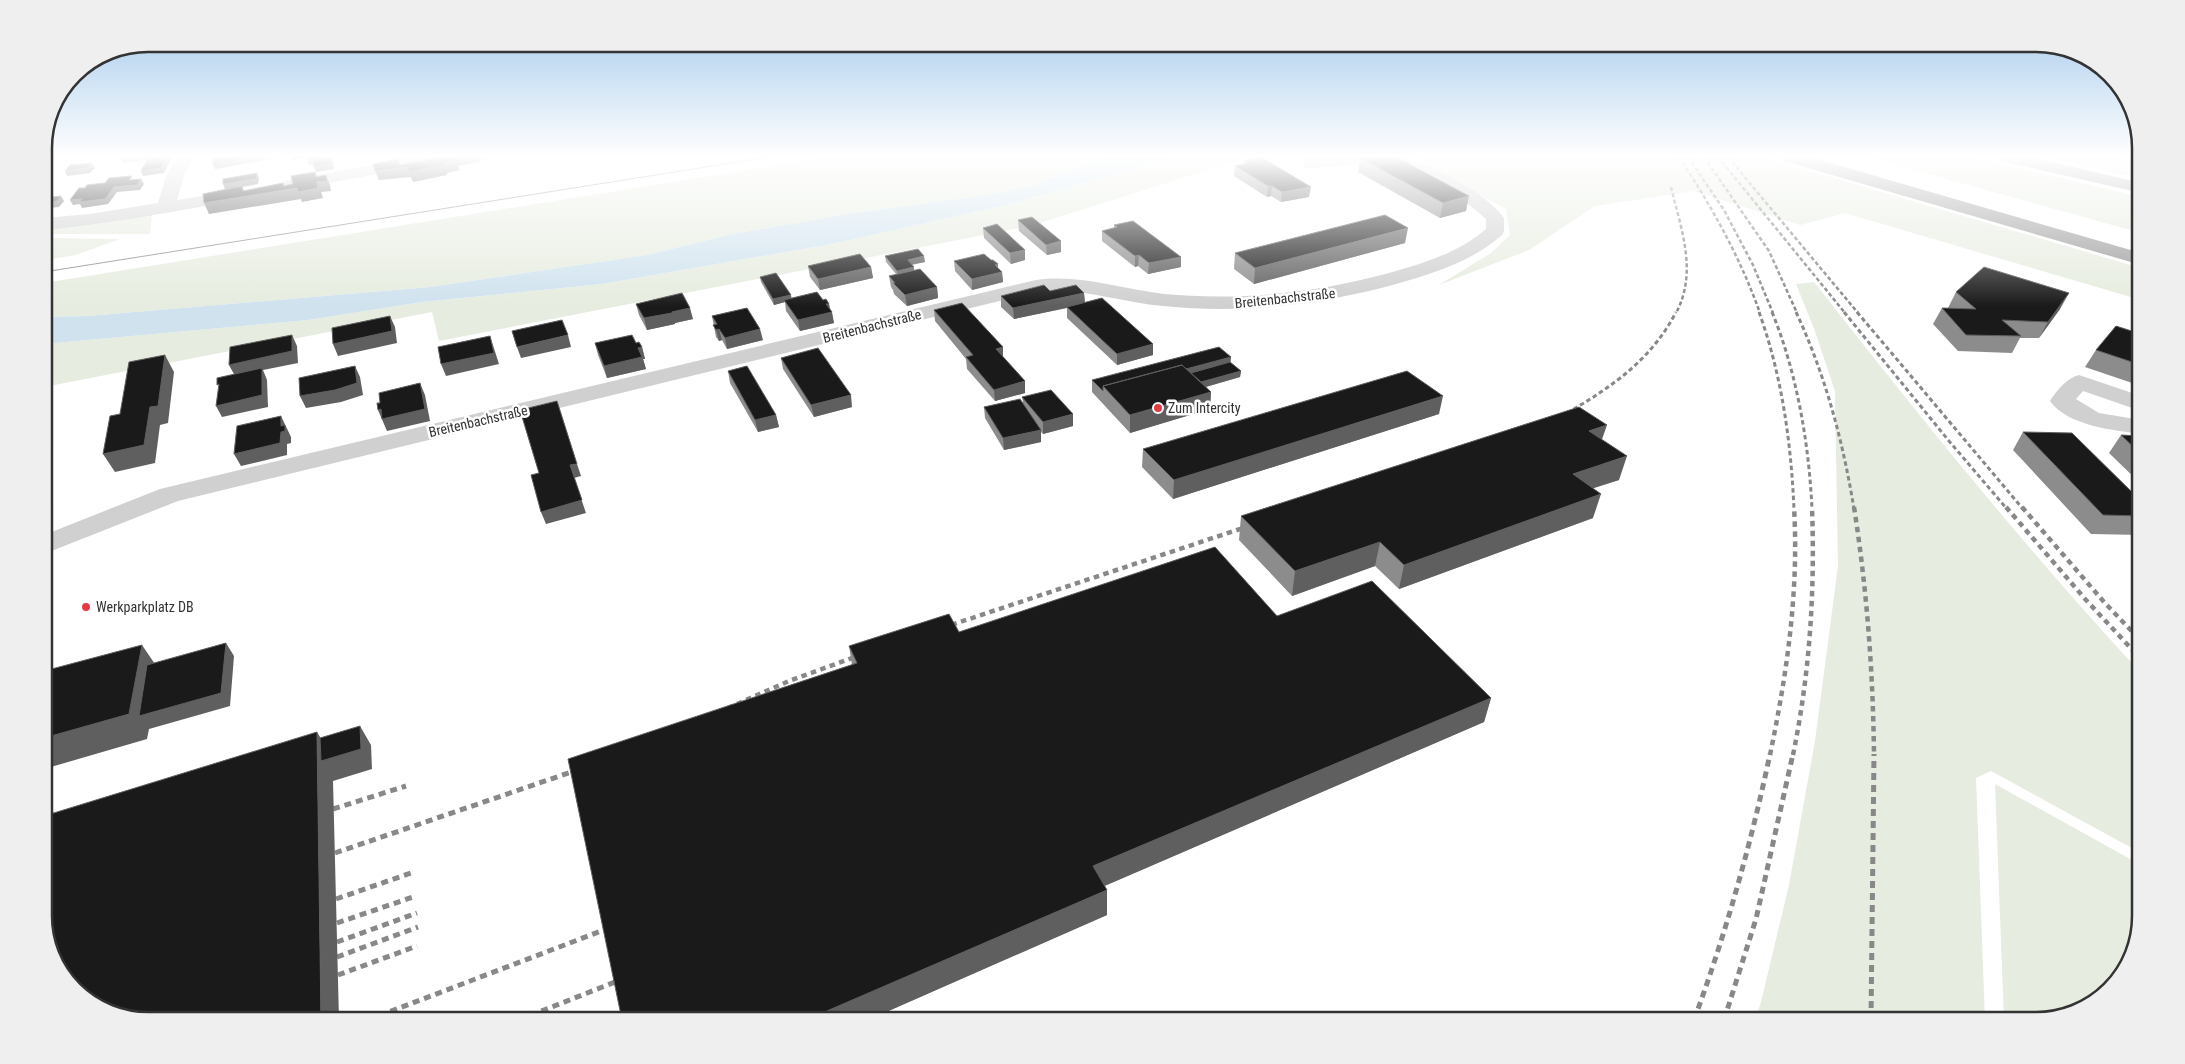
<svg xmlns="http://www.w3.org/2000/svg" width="2185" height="1064" viewBox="0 0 2185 1064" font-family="'Roboto Condensed',sans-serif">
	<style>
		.green { fill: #e6ecdf }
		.water { fill: #cfe2ee }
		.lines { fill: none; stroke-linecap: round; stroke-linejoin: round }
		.minor { fill: #d0d0d0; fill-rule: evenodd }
		.major { fill: #ababab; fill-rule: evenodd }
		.highway { fill: #9a9a9a; fill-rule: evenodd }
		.tram { stroke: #888; stroke-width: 1 }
		.rail-far3 { stroke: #888; stroke-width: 2.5; stroke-dasharray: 4 2.5; stroke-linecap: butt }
		.rail-far2 { stroke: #888; stroke-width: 3; stroke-dasharray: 4.5 3; stroke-linecap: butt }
		.rail-far1 { stroke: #888; stroke-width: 4.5; stroke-dasharray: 5.5 4.5; stroke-linecap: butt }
		.rail { stroke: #888; stroke-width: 5; stroke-dasharray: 7 5; stroke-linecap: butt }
		.wall { fill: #8c8c8c }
		.shaded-wall { fill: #5f5f5f }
		.building { fill: #1a1a1a; stroke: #5f5f5f }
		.poi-dot { fill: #e63946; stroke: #fff; stroke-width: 2 }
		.labels { text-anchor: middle; stroke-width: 5; stroke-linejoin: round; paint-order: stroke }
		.street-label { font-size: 14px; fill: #333; stroke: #fff }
		.poi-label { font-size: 14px; fill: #333; stroke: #fff; text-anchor: start }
		.rim { fill: none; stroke: #333; stroke-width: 2.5 }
	</style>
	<rect width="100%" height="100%" fill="#fff"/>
	<!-- green -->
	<path class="green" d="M828,157h284l-38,11 -39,17 -47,10 -135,18 -120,21 -86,21 -217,32 -342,29 -44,1v-34z
		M1178,157h72l-220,69 -591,115 -7,-29 -388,75v-43l264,-24 114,-18 180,-18 230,-40 178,-40z
		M1415,157h347l379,111v32l-296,-87 -45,12 -106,-34 -99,15 -66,44 -90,35 52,-32 19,-18 -4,-26 -90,-48 3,-2z
		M1867,157h105l169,40v36z
		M2046,157h71l24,7v15z
		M152,214l-2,20h-106v-7z
		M44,238l76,1 -44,16 -32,5z
		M1814,282c105,134 211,266 327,391v180l-150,-82 -15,7 9,242h-230l6,-18 28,-117 26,-144 23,-175 -3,-175 -20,-60 -19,-47z
		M1995,784l146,81v51l-10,46 -36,41 -58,17h-33z"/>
	<!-- water -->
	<path class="water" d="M1112,157h66l-168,47 -178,40 -230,40 -180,18 -114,18 -264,24v-27l44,-1 342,-29 217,-32 86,-21 120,-21 135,-18 47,-10 39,-17z"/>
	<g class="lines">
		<!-- minor -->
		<path class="minor" d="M177,157h17l-10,19 -7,24 63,-10 6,1 3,4 -3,4 -6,1c-65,11 -130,24 -196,30v-12l46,-4 68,-11 8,-27z
			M413,157h39l-2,4 -6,1 -154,28 -6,-1 -3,-4 3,-4 6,-1z
			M1401,157c30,8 86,36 103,61v13l-2,4c-31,27 -68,38 -106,49 -77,21 -153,30 -233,22 -43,-4 -83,-19 -127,-14l-858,209 -134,53v-19l116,-46 876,-209c44,-6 85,9 128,14 77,7 151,-1 225,-21 35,-10 69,-20 97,-44v-10c-24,-22 -65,-49 -98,-54 -25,-3 -52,2 -77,3l-6,-1 -3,-4 3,-4 6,-1z
			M2079,375l62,21v15l-58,-20 -7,8 23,14 42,7v14c-28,-4 -73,-8 -91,-33 7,-11 17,-23 29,-26z"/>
		<!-- major -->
		<path class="major" d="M1999,157h32l110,26v10l-140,-32z"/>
		<!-- highway -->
		<path class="highway" d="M1782,157h28l331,96v12l-357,-104z"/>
		<!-- tram -->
		<path class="tram" d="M44,272l725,-115"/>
		<!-- rail-far3 -->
		<path class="rail-far3" d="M1679,157c33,50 61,100 81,156
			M1688,157l36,53 29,55 20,48
			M1704,157l65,94 28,62
			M1718,157l127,156
			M1728,157l130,156
			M1671,187c10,42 27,85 5,126"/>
		<!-- rail-far2 -->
		<path class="rail-far2" d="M1759,312c23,64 32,130 35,197
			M1772,312c25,61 37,132 40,197
			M1796,312c29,62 47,129 58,197
			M1844,312l105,129 58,68
			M1857,312l166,197
			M1567,413c45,-26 85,-54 109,-101"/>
		<!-- rail-far1 -->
		<path class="rail-far1" d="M1854,507c13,83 19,165 20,248
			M2006,507l80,93 55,59
			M2022,507l82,95 37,39
			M942,628l310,-103
			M728,708l61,-27 74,-27
			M1770,755c17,-82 29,-164 24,-248
			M1793,755c17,-83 22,-164 19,-248"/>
		<!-- rail -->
		<path class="rail" d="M333,809l73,-23
			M335,853l248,-85
			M336,899l75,-26
			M337,923l76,-26
			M337,942l80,-29
			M337,957l81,-30
			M338,975l79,-29
			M368,1020l241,-92
			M519,1020l101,-40
			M1694,1020c32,-87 57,-176 76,-266
			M1724,1020l32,-101 37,-165
			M1871,1020l3,-266"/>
	</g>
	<!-- wall -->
	<path class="wall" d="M1360,158l106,53 -26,7 -82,-46z
		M1244,161l65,36 -28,5 -10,-6 -4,1 -33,-21 1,-10 9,-2z
		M1018,220l43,21v11l-14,3 -28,-24z
		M1114,225l67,32v10l-33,7 -10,-8 -3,1 -33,-26v-10l12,-3z
		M983,228l42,32 -14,4 -27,-26z
		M1405,243l-151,41 -20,-15 1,-16z
		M885,256l40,6 -13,3 2,5 23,17 1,11 -31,8 -13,-12 -1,-4 -2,-3 -2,-11 7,-2 -10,-12z
		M991,260l7,4v4l4,4 1,10 -31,8 -17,-19 -1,-10z
		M808,266l63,1 2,11 -53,12 -10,-13z
		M760,277l31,21 32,2 6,4 5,19 -34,8 -14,-20 -1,-9 -11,3 -13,-23z
		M1050,291l34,2 1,10 68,52 -36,10 -50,-47v-10l-53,11 -13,-12v-11z
		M1956,292l104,17 -21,29h-19l-8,15 -54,-2 -25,-27 9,-16h6z
		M636,304l57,15 -18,4v1l-28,6 -8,-15z
		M934,310l69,37v11l22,35 -30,8 -28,-32 -1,-10 -31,-38z
		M712,316l51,24 -36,9 -5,-9 -3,1 -3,-4z
		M2141,334v52l-56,-19 11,-17z
		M595,343h41l6,4 3,12h-2l3,10 -39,9 -9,-23z
		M1231,357l-1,5 11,9 -1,6 -34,10 5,5 -1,17 -80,24 -38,-41v-12z
		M781,358l71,49 -38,10 -31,-48z
		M728,371l48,44 3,12 -21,5 -28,-49z
		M1022,397l51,17v12l-30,8 -2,-2v10l-37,8 -19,-32 -1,-11 39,-5z
		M1439,414l-266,85 -31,-32 1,-18z
		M2023,432l118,69v34l-50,-1 -78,-84z
		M2121,435l20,1v-1v49l-32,-31z
		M1602,440l17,40 -26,8v30l-194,71 -24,-23 -83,30 -53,-56 2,-24z
		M2141,564v20l-9,-3 5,-11z
		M1277,616l214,82 -7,24 -380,164 3,29 -239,105h-246l230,-355 -3,-19 110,-14z"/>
	<!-- shaded-wall -->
	<path class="shaded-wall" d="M153,157l-1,2 -29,4 -2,-5z
		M167,157h5l-8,16 -21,3 -2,-5z
		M251,157h29l-65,12 -2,-4z
		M293,157h15l-14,3z
		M331,157h1l2,12 -18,3 -2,-5z
		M394,157h15l-14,3z
		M455,157h26l1,4 -24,5 2,4 -13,3v2l-34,7 -2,-5 -32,3 -4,-9 68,-8z
		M313,159l2,5 -6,1 -2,-5z
		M92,163l3,5 -5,5 -23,3 -2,-5z
		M315,172l4,10 7,-7 4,10 1,6 -10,1 2,6 -21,4 -1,-3 -92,15 -5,-11 21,-14 -2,-5 34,-11 2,5 -1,6 -16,3 5,9 36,-13 3,7 30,-13z
		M141,179l3,5 -4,6 -23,2 -9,12 -26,4 -2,-4 -7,1 -3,-5 44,-13z
		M1268,186h4l-1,10 -4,1z
		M1311,187l-2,10 -28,5 1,-10z
		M61,196l3,5 -5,6 -10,1 -5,6v-9l2,-2z
		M1469,196l-3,15 -26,7 3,-15z
		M1408,228l-3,15 -151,41 1,-16z
		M1061,241v11l-14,3 -1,-10z
		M1025,250v10l-14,4 -1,-11z
		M1139,255l-1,11 -3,1v-11z
		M924,256l1,6 -17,3v-5z
		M1181,257v10l-33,7 1,-11z
		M998,264v9l4,-1 1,10 -31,8v-11l23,-14z
		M871,267l2,11 -53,12 -2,-11z
		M914,267v5l-16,4 -1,-5z
		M937,287l1,11 -31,8 -2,-11z
		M1084,293l1,11 -71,15 -1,-11z
		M2069,293l-9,16 -21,29 9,-16z
		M791,295l1,6 -8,-1 1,2 -11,3 -1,-6z
		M826,304h3l1,8h2l2,11 -34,8 -2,-11z
		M690,308l3,11 -18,4v1l-28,6 -3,-12z
		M390,316l5,11 2,16 -59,13 -5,-12z
		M719,329l3,11 -3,1 -3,-11z
		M760,329l3,11 -36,9 -2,-11z
		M292,335l5,11 1,17 -35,7 4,10 1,27 -46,10 -6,-11 19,-30 -6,-11z
		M568,335l3,12 -50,11 -4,-11z
		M490,336l9,28 -53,12 -5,-12z
		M1153,344v11l-36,10v-11z
		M642,347l3,12h-2l3,10 -39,9 -3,-12 34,-18z
		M1003,347v12l-7,-10z
		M165,355l9,17 -6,51 -8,2 -5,38 -40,9 -12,-18 47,-47z
		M1231,357l-1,11 -44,12 -4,-10z
		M355,366l5,11 3,18 -22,7 -35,6 -6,-12z
		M1241,371l-1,6 -49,14v-6z
		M1025,381v12l-30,8 -1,-11z
		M420,383l5,12 5,26 -43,10 -9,-21z
		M1211,392l-1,17 -80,24v-18z
		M851,395l1,12 -38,10 -3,-12z
		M1443,396l-4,18 -266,85 1,-19z
		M1073,414v12l-30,8v-12z
		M776,415l3,12 -21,5 -3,-12z
		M281,416l10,21v6l-4,1v11l-46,11 -7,-12 47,-28z
		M1607,425l-8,23 -10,-17z
		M1041,430v12l-37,8 -1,-12z
		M1627,456l-8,24 -53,17 7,-23z
		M577,464l4,12 -7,2 12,35 -40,11 -5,-12 29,-47z
		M1601,494l-8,24 -194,71 5,-24z
		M1380,542l-5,24 -83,30 3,-25z
		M226,643l8,13 -4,50 -81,23 -2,10 -103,30v-31l98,-93 17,25z
		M1491,698l-7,24 -391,169v-25z
		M360,726l11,19 1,24 -39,12 6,239h-18l-4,-288 15,25z
		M44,802l14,16 -14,16z
		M1107,890v25l-239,105h-62z"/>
	<!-- building -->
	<path class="building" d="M149,157h18l-6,11 -20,3z
		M213,157h38l-38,8z
		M307,157h24l1,7 -18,3 -1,-8 -6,1z
		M439,157h16l2,3 -14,3 1,2 -35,7 -2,-5 -32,4 -2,-7 25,-5 2,6z
		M1261,157l50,30 -29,5 -10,-6h-4l-33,-20 13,-3 -4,-2z
		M1396,157l73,39 -26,7 -83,-45z
		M92,163l-5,5 -22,3 5,-6z
		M315,172l1,5 10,-2 1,6 -10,1 1,6 -20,4 -1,-4 -93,15 -1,-9 39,-8 1,5 40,-8v3l10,-2 -2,-8z
		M257,173l-1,6 -33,5v-5z
		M132,176l-3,4 12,-1 -4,6 -23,2 -9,12 -26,3 3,-3 -12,1 9,-12h6l2,-3 18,-2 4,-5z
		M61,196l-4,5 -11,2 -2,2v-7z
		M1385,215l23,13 -153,40 -20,-15z
		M1032,217l29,24 -15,4 -28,-25z
		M1133,221l48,36 -32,6 -10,-8 -4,1 -33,-25 15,-4 -3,-2z
		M997,224l28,26 -15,3 -27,-25z
		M918,249l6,7 -16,4 6,7 -17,4 -12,-15z
		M860,254l11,13 -53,12 -10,-13z
		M984,254l7,6h2l5,4 -3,1 7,7 -30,7 -18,-18z
		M1984,267l85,26 -21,29 -46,-2 19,16 -55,-1 -24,-27 34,1 -20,-17z
		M920,269l17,18 -32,8 -12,-12h2l-6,-7z
		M776,273l15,22 -18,4 -13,-22z
		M1044,285l6,6 26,-6 8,8 -71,15 -12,-12z
		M817,292l6,8 3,-1 3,5h-3l6,8 -34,8 -14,-20z
		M682,293l8,15 -18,4v1l-28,5 -8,-14z
		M1102,298l51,46 -36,10 -50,-47z
		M962,303l41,44 -7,2 29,32 -31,9 -28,-33 7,-2 -39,-45z
		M747,308l13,21 -35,9 -6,-9 -3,1 -3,-5 4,-1 -5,-8z
		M390,316l2,15 -59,13 -1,-16z
		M562,320l6,15 -51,12 -5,-16z
		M2116,326l25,8v31l-45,-15z
		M292,335v16l-63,14 1,-18z
		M632,335l4,8 3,-1 3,5 -4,1 4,9 -38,9 -9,-23z
		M490,336l4,17 -53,11 -3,-17z
		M1219,347l12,10 -45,12 -4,-4 -79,21v5l-11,-11z
		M818,348l33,47 -40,10 -30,-47z
		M165,355l-7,51 -8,1 -6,38 -41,9 7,-38 10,-2 9,-52z
		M1230,362l11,9 -40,11 -10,-9z
		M1182,365l29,27 -81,23 -27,-29z
		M355,366l2,17 -22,7 -35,6 -1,-18z
		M747,366l29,49 -21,5 -27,-49z
		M262,368v27l-46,11 3,-22 -2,1v-7z
		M1407,371l36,25 -269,84 -31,-31z
		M420,383l5,26 -43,10 -1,-10 -3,1 -1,-7h3l-1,-10z
		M1051,390l22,24 -30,8 -21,-25z
		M1020,399l21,31 -38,8 -19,-31z
		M557,401l20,63 -7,1 12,35 -41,12 -10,-37 8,-2 -19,-63z
		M1579,407l28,18 -18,6 38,25 -54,18 28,20 -197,71 -24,-23 -85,29 -54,-55z
		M281,416v10l4,-1v6l-4,1 -1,11 -46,11 3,-28z
		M2023,432l49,1 69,68v15l-38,-1z
		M2121,435l20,1v18z
		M1215,547l62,69 95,-35 119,117 -398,168 14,24 -301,130h-184l-54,-261 289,-96 -8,-17 100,-32 10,18z
		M226,643l-5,50 -82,23 8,-51z
		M142,645l-13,69 -85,24v-67z
		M360,726l1,23 -40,12 -1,-23z
		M317,732l4,288h-173l-46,-10 -40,-36 -18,-51v-107z"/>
	<!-- sky -->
	<linearGradient id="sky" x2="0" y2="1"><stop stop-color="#9ec6ea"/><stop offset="0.51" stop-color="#fff"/><stop offset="1" stop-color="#fff" stop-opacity="0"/></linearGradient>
	<rect width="2185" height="306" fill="url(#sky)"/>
	<!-- markers -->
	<g class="poi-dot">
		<circle cx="1158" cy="408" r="5"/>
		<circle cx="86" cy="607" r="5"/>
	</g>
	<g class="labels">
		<!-- street labels -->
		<g class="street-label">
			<text transform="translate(1285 298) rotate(-6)" y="5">Breitenbachstraße</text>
			<text transform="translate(872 326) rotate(-14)" y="5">Breitenbachstraße</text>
			<text transform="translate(478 421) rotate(-13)" y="5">Breitenbachstraße</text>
		</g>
		<!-- poi labels -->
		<g class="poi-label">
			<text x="1168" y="413">Zum Intercity</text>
			<text x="96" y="612">Werkparkplatz DB</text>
		</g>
	</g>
	<!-- crop -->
	<path d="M0 0H2185V1064H0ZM148 52H2036A96 96 0 0 1 2132 148V916A96 96 0 0 1 2036 1012H148A96 96 0 0 1 52 916V148A96 96 0 0 1 148 52Z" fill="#efefef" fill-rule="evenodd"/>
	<path class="rim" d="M148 52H2036A96 96 0 0 1 2132 148V916A96 96 0 0 1 2036 1012H148A96 96 0 0 1 52 916V148A96 96 0 0 1 148 52Z"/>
</svg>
